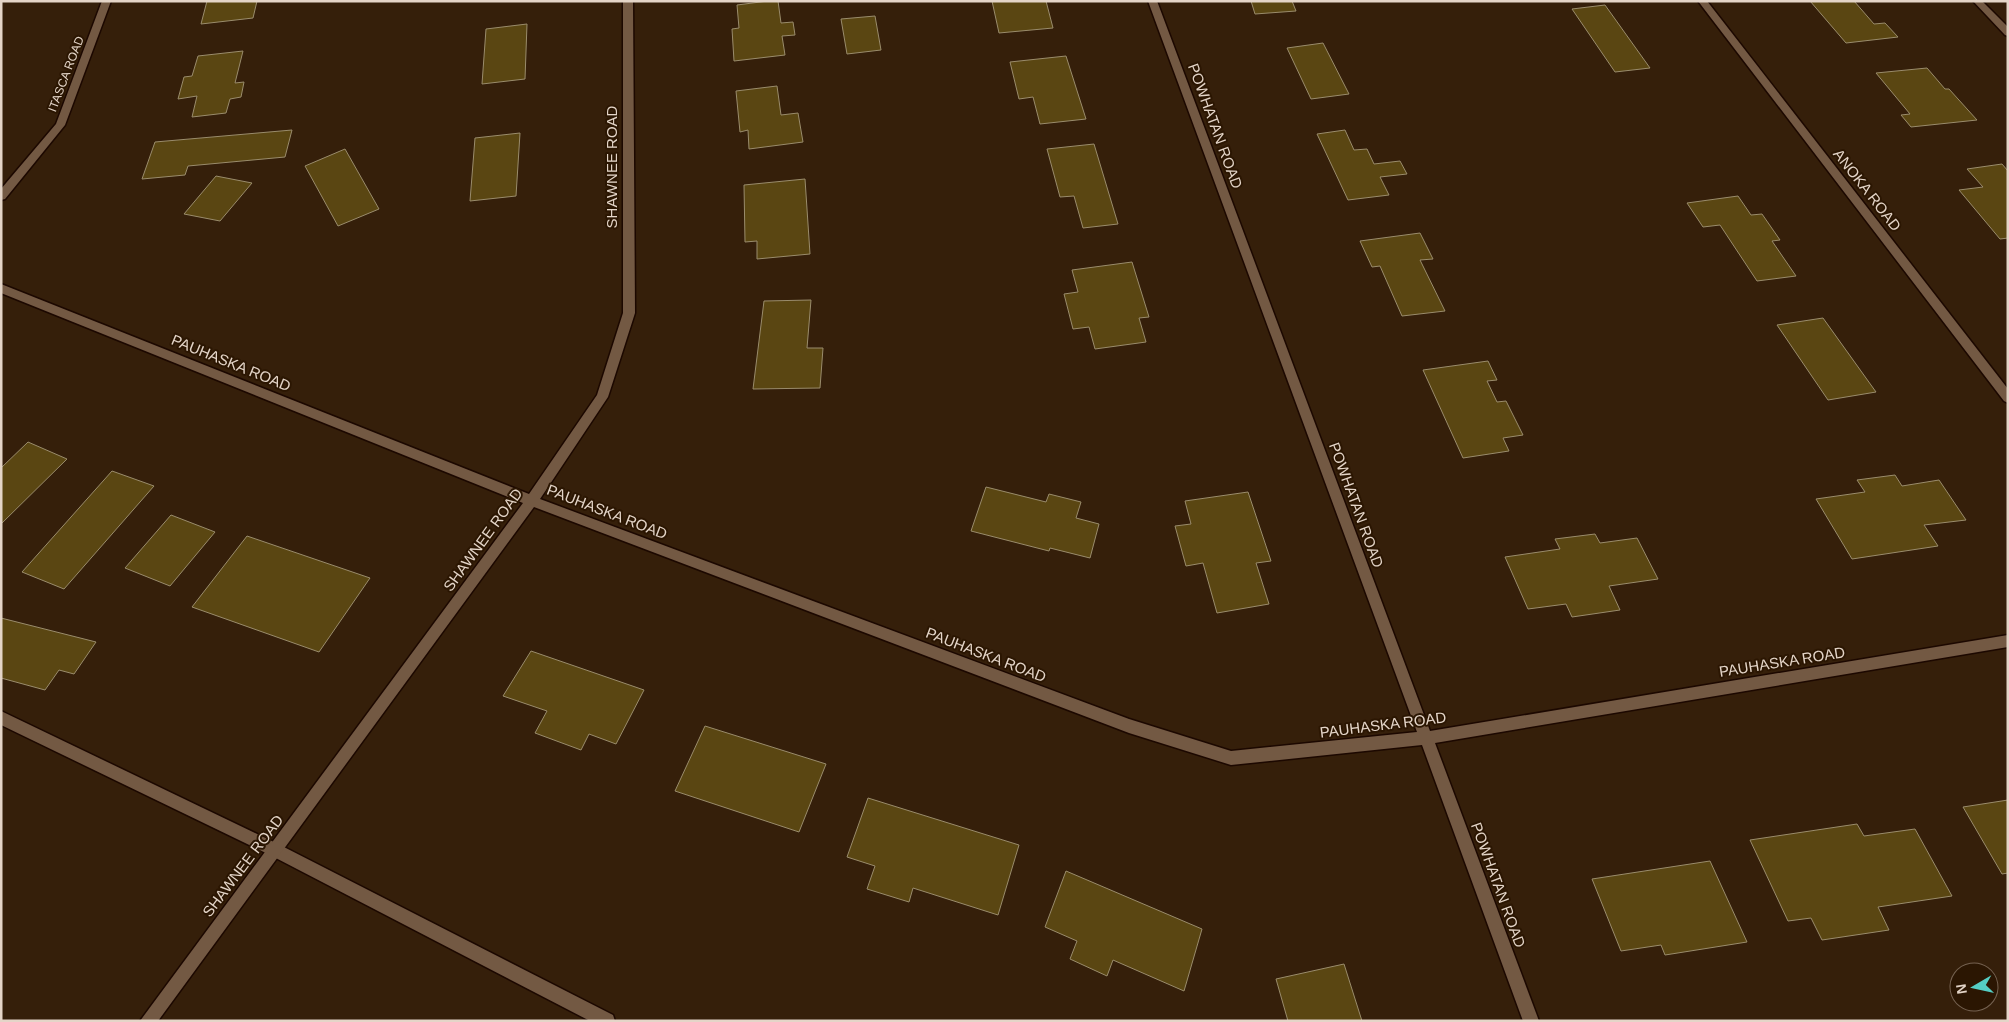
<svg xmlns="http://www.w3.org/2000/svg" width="2009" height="1022" viewBox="0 0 2009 1022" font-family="Arial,sans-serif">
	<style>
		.building { fill: #5a4612; stroke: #9a8c6c }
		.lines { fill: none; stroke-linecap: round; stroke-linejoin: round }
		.service-casing { stroke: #1c0800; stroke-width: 3 }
		.minor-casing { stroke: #1c0800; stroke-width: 3 }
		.service { fill: #735943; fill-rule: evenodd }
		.minor { fill: #735943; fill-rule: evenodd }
		.labels { text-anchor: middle; stroke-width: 4; stroke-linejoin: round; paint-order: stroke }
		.far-street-label { font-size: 12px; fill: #e4d5c8; stroke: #2b1602 }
		.street-label { font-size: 15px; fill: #e4d5c8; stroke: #2b1602 }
	</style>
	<rect width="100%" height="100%" fill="#351f0a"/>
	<!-- building -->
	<path class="building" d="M207,1h50l-4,17 -52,6z
		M768,1h10l3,22 12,-1 2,13 -13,1 3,19 -51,6 -2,-32 7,-1 -2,-23z
		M992,1h54l7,27 -54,5z
		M1251,1h41l4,10 -41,3z
		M1810,1h44l20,23 11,-1 13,14 -52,6z
		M1605,5l45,63 -35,4 -43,-63z
		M875,16l6,34 -34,4 -6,-35z
		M527,24l-2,55 -43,5 4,-55z
		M1323,43l26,51 -38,5 -24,-51z
		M243,51l-8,32 9,-1 -3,15 -11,2 -4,14 -34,4 5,-21 -19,3 6,-22 8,-1 6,-20z
		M1066,56l20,63 -46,5 -7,-27 -14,2 -9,-37z
		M1927,68l18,21h4l28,31 -66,7 -10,-12 9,-1 -34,-41z
		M777,86l4,29 17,-2 5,29 -54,7 -1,-19 -8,2 -4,-41z
		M292,130l-7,27 -97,9 -3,9 -43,4 13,-37z
		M1345,130l9,20 13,-1 7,15 26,-3 7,13 -27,3 9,18 -41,5 -31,-66z
		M520,133l-4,63 -46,5 5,-63z
		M1094,144l24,80 -35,4 -9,-32 -14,1 -13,-48z
		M345,149l34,60 -41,17 -33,-60z
		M2002,164l6,7v67l-8,1 -41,-49 24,-3 -16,-18z
		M216,176l36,7 -32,38 -36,-7z
		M805,179l5,75 -53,5v-18l-12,1 -1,-57z
		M1738,196l13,19 11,-1 18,26 -8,1 24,35 -39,5 -37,-56 -17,2 -16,-24z
		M1420,233l13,26 -13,1 25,51 -43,5 -22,-50 -8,1 -12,-26z
		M1132,262l17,55 -10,1 7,24 -51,7 -6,-22 -16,2 -9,-35 14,-2 -6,-22z
		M811,300l-4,48h16l-3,40 -67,1 11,-88z
		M1823,318l53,74 -48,8 -51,-75z
		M1488,361l9,19 -10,1 10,21 9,-1 17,34 -20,3 6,13 -46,7 -40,-88z
		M28,442l39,17 -66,65v-56z
		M112,471l42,15 -90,103 -42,-17z
		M1895,475l7,11 37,-6 27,40 -42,5 14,21 -86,13 -36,-60 49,-7 -8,-12z
		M986,487l60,15 3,-8 32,8 -5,16 23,6 -9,34 -40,-10 -1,3 -78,-20z
		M1248,492l23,69 -15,2 13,41 -52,9 -14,-50 -17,3 -11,-40 16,-2 -6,-23z
		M171,515l44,17 -45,54 -45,-18z
		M1595,534l5,9 37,-5 21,41 -49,7 11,24 -48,7 -6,-13 -38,5 -23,-52 55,-8 -5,-10z
		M247,536l123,42 -51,74 -127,-45z
		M1,618l95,24 -22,32 -15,-4 -14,20 -44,-12z
		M531,651l113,39 -28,54 -27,-10 -8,16 -46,-17 12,-22 -44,-15z
		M705,726l121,38 -27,68 -124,-41z
		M868,798l151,47 -21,70 -85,-27 -4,14 -42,-13 8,-23 -28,-9z
		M2008,800v73l-6,1 -39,-67z
		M1857,824l7,12 51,-7 37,67 -74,11 11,23 -67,10 -11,-22 -23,3 -38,-81z
		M1710,861l37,81 -82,13 -4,-10 -40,6 -29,-72z
		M1066,871l136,58 -18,62 -71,-31 -6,16 -37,-17 7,-18 -32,-14z
		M1344,964l18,57h-74l-12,-42z"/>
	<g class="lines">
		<defs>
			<path id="service" d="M1973,1h9l26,26v9l-3,-1z
				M1,711l279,134 333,170 2,6h-25l-320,-166 -269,-130z"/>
			<path id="minor" d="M102,1h9l-46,124 -60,74 -4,1v-11l55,-65z
				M623,1h10l2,312 -27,84 -68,102 589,220 102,32 186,-19 -269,-731h9l273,730 578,-96v12l-573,96 104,278h-16l-101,-276 -191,20 -102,-32 -595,-226 -376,514h-18l383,-518 -522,-210v-9l528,210 68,-99 26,-82z
				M1698,1h9l301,388v14l-4,-2z"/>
		</defs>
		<!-- service casing -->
		<use href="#service" class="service-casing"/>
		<!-- minor casing -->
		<use href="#minor" class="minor-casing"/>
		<!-- service -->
		<use href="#service" class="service"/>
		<!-- minor -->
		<use href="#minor" class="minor"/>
	</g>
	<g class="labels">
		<!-- far-street labels -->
		<g class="far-street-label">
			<text transform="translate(66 74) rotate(-69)" y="4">ITASCA ROAD</text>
		</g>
		<!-- street labels -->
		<g class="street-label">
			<text transform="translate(1215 126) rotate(70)" y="5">POWHATAN ROAD</text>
			<text transform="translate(612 167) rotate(-90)" y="5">SHAWNEE ROAD</text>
			<text transform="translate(1867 190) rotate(52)" y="5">ANOKA ROAD</text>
			<text transform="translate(231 363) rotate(22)" y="5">PAUHASKA ROAD</text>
			<text transform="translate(1356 505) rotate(70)" y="5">POWHATAN ROAD</text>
			<text transform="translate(607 512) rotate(21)" y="5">PAUHASKA ROAD</text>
			<text transform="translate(483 540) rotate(-54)" y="5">SHAWNEE ROAD</text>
			<text transform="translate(986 655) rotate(21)" y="5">PAUHASKA ROAD</text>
			<text transform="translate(1782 662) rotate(-9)" y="5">PAUHASKA ROAD</text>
			<text transform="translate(1383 725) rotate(-7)" y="5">PAUHASKA ROAD</text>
			<text transform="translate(243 866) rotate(-53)" y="5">SHAWNEE ROAD</text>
			<text transform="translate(1498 885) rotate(70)" y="5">POWHATAN ROAD</text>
		</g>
	</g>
	<!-- border -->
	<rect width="2009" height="1022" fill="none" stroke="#e4d5c8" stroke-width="5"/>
	<!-- north arrow -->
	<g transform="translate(1974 987) rotate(261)"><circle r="24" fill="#2b1602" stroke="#756251"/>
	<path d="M0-4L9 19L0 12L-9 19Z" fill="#55cec4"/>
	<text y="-8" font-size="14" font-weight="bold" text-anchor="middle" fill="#e4d5c8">N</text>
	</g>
</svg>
